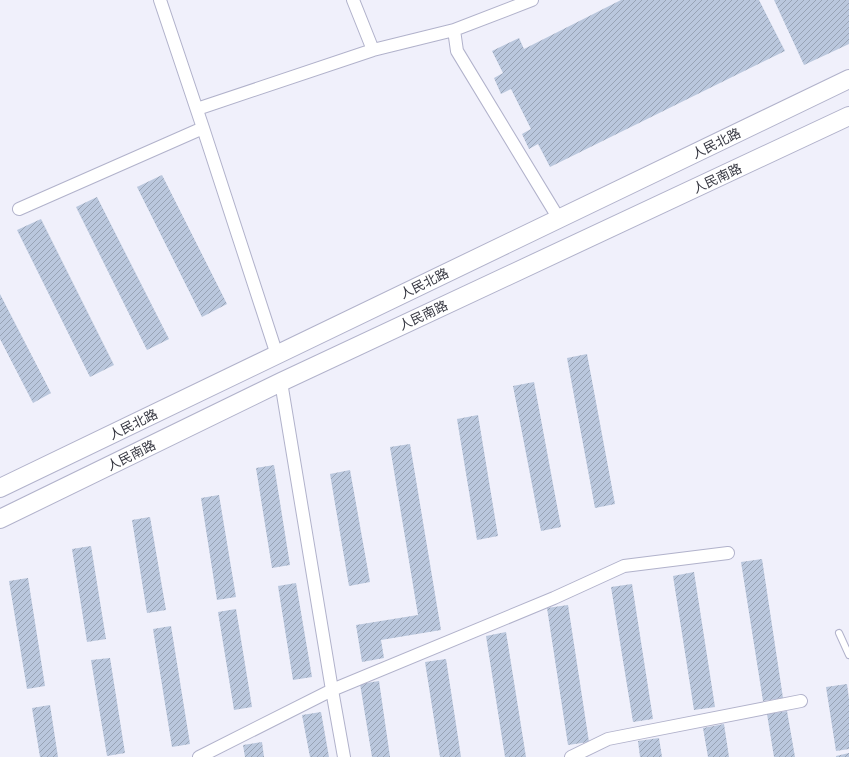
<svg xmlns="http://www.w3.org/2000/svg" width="849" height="757" viewBox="0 0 849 757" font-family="'Work Sans','Noto Sans SC',sans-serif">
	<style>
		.building { fill: url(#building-hatch) }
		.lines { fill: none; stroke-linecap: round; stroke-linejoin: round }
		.service-casing { stroke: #b1b2cb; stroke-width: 8 }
		.minor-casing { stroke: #b1b2cb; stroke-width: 14 }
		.secondary-casing { stroke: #b1b2cb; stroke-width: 20 }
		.service { stroke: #fff; stroke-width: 6 }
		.minor { stroke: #fff; stroke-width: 12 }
		.secondary { stroke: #fff; stroke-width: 18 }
		.labels { text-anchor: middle; stroke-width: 3.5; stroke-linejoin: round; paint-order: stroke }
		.street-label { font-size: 13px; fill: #373842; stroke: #fff }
	</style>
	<defs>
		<pattern id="building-hatch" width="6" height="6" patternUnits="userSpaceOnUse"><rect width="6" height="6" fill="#bac7dd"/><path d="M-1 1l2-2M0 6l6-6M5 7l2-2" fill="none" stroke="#98a3b5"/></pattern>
	</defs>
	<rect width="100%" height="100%" fill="#f0f0fb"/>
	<!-- building -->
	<path class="building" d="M621,0h138l26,51 -235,116 -12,-23 -9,5 -7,-15 9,-5 -20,-40 -10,5 -7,-16 9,-5 -11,-22 27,-13 5,11z
		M774,0h75v44l-45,21z
		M162,175l65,129 -25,13 -65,-130z
		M97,197l72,142 -22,11 -71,-143z
		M41,219l73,146 -24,12 -73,-147z
		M0,294l51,99 -18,10 -33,-64z
		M587,354l28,150 -20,4 -28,-150z
		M534,382l27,145 -20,4 -28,-145z
		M478,415l20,121 -21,4 -20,-121z
		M410,444l31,186 -60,10 3,18 -22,4 -6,-37 62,-10 -28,-168z
		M274,465l16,100 -18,3 -16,-100z
		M350,470l20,112 -21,4 -19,-112z
		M219,495l17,102 -19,3 -16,-102z
		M150,517l16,93 -19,3 -15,-93z
		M91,546l15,93 -19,3 -15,-93z
		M762,559l21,139 -20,3 -22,-139z
		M694,572l21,135 -21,3 -21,-134z
		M28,578l17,108 -18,3 -18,-108z
		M296,583l16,94 -19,3 -15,-94z
		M632,584l21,135 -20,3 -22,-135z
		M568,605l21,137 -21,3 -21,-137z
		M236,609l16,98 -18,3 -16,-98z
		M171,626l19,118 -18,3 -19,-118z
		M506,632l20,125h-21l-19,-121z
		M110,658l15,95 -18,3 -16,-96z
		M446,659l15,98h-21l-15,-95z
		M379,681l11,76h-18l-12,-73z
		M847,684l2,15v50l-13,2 -10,-64z
		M50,705l8,52h-18l-8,-49z
		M787,711l8,46h-21l-7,-43z
		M321,712l8,45h-19l-8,-42z
		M724,724l5,33h-21l-5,-29z
		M659,738l3,19h-22l-2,-16z
		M262,742l2,15h-19l-2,-12z
		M849,753v4h-13v-1z"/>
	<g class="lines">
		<defs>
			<path id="service" d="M839,633l10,22"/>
			<path id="minor" d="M160,0l43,128 74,227
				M353,0l20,50
				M454,30l3,21 102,168
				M197,109l176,-59 81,-20 78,-30
				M19,209l184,-81
				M281,382l51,308 12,67
				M199,757l133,-67 222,-92 70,-32 104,-13
				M571,757l37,-18 193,-38"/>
			<path id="secondary" d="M0,488l849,-409
				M0,519l281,-137 568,-266"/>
		</defs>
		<!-- service casing -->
		<use href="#service" class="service-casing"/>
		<!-- minor casing -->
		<use href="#minor" class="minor-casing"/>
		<!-- secondary casing -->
		<use href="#secondary" class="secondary-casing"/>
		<!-- service -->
		<use href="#service" class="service"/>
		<!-- minor -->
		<use href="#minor" class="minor"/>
		<!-- secondary -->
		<use href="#secondary" class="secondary"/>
	</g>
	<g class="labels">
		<!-- street labels -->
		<g class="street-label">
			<text transform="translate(716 143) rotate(-26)" y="5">人民北路</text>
			<text transform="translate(717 178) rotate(-25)" y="5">人民南路</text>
			<text transform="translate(424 283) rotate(-26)" y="5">人民北路</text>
			<text transform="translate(423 315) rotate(-25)" y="5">人民南路</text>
			<text transform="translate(133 424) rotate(-26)" y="5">人民北路</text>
			<text transform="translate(131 455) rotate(-26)" y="5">人民南路</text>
		</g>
	</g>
</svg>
